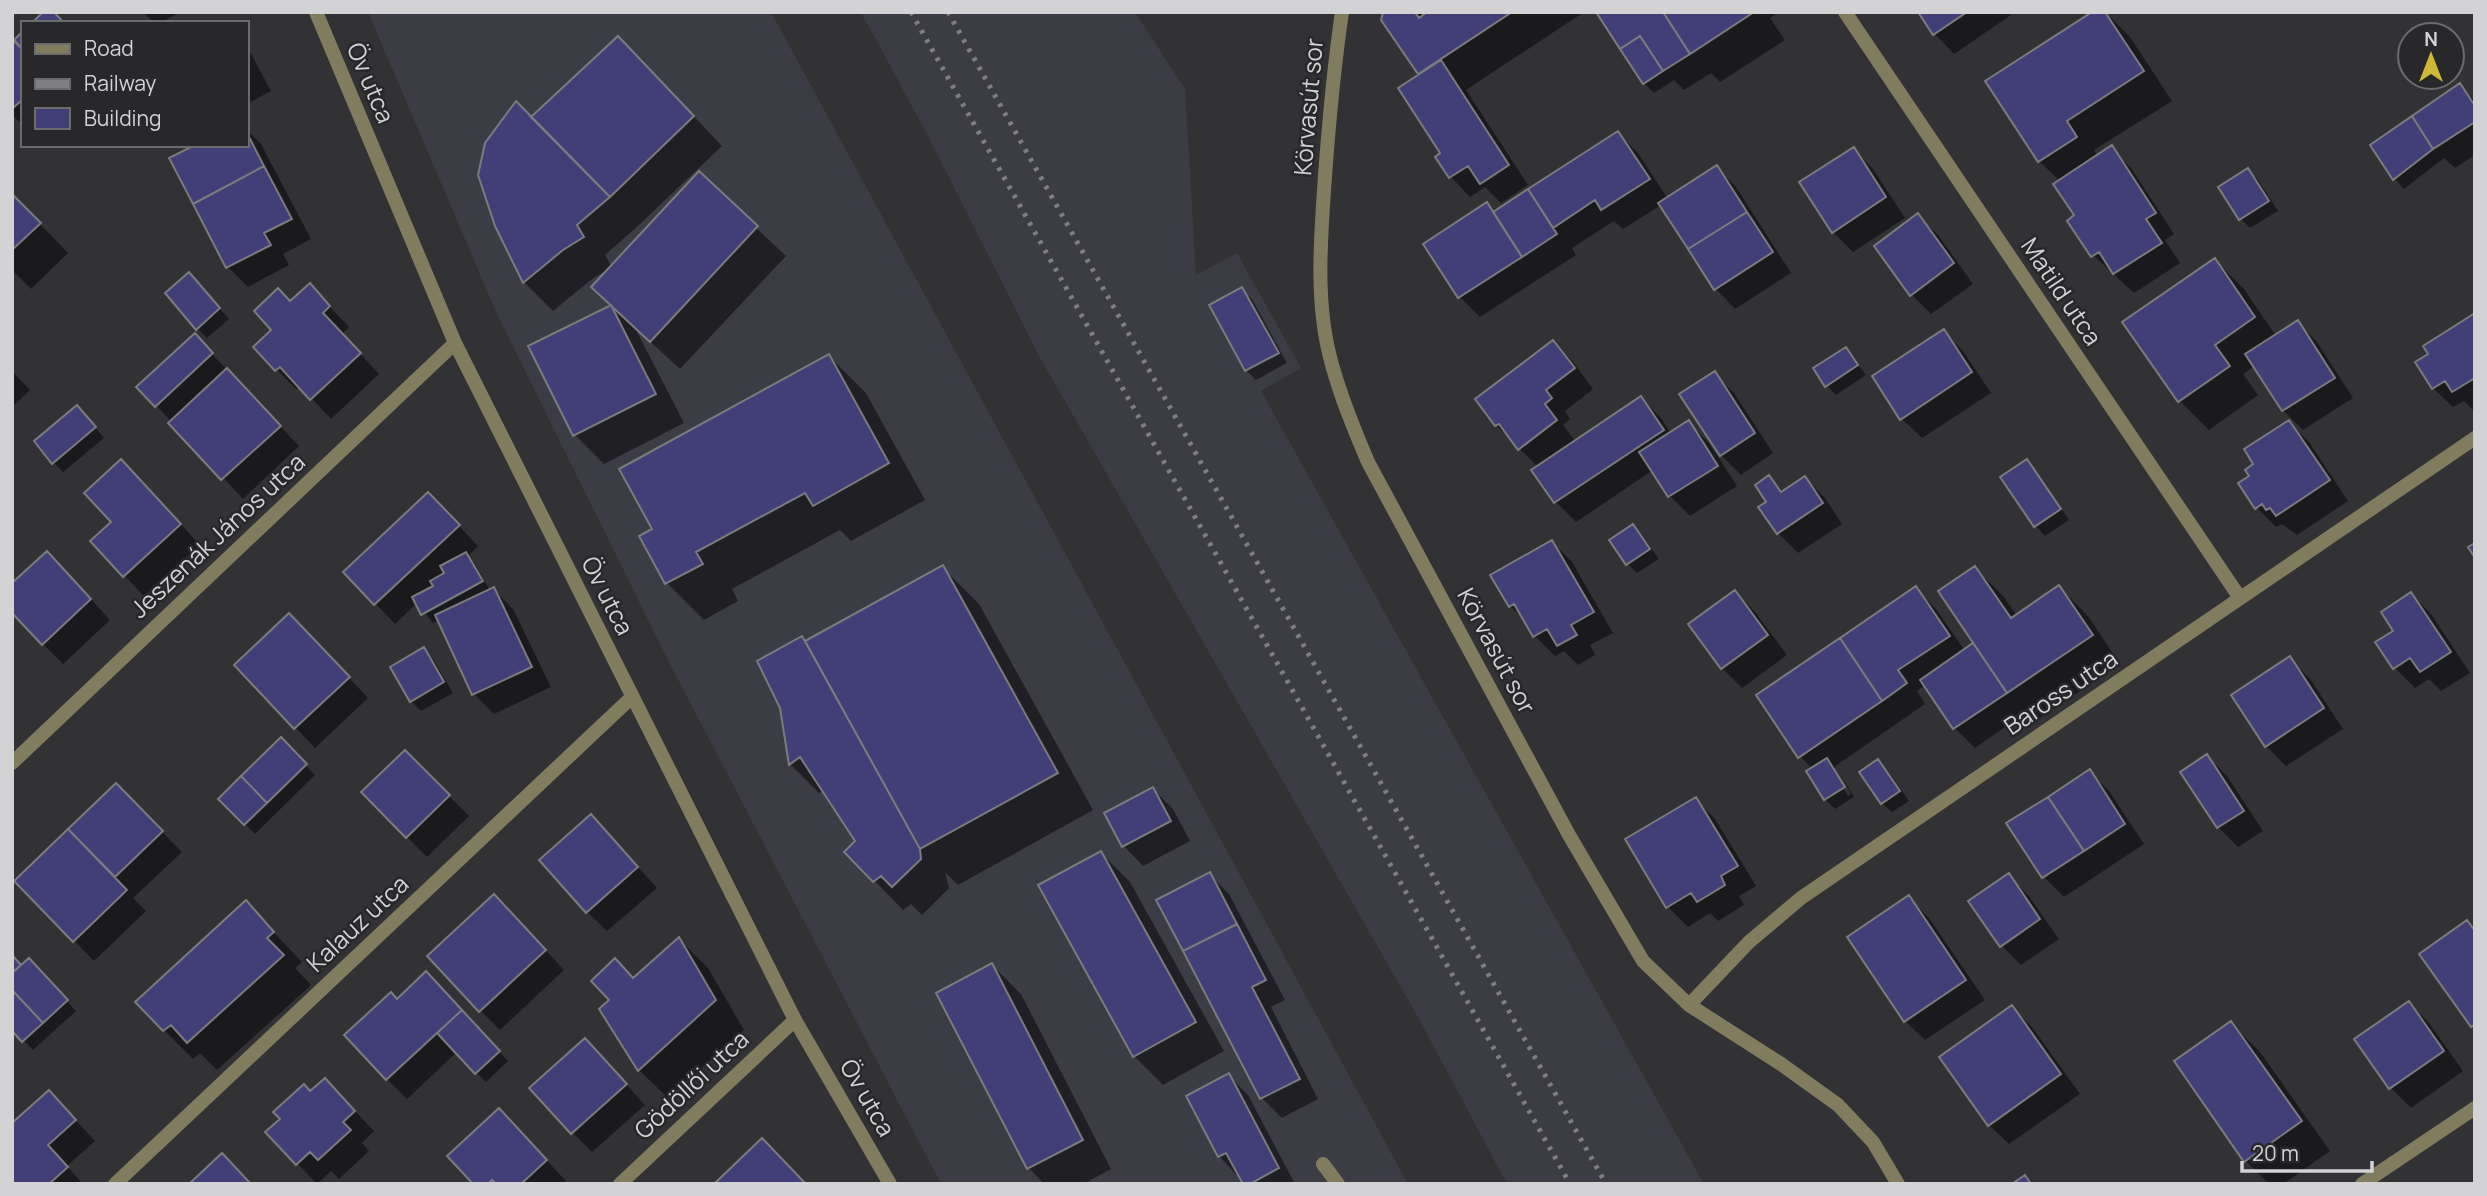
<svg xmlns="http://www.w3.org/2000/svg" width="2487" height="1196" viewBox="0 0 2487 1196" font-family="Manrope,sans-serif">
	<style>
		.built { fill: #3c3c44 }
		.shadow { fill: #0007 }
		.building { fill: #423f78; stroke: #7b7b7e; stroke-width: 2 }
		.lines { fill: none; stroke-linecap: round; stroke-linejoin: round }
		.lane { stroke: #827c5f; stroke-width: 14 }
		.street { stroke: #827c5f; stroke-width: 14 }
		.rail { stroke: #7f7f81; stroke-width: 5; stroke-dasharray: 3.5 7; stroke-linecap: butt }
		.labels { text-anchor: middle; stroke-width: 5; stroke-linejoin: round; paint-order: stroke }
		.street-label { font-size: 24px; fill: #d3d3d5; stroke: #28282b }
	</style>
	<rect width="100%" height="100%" fill="#323235"/>
	<!-- built -->
	<path class="built" d="M368,12h403l637,1172h-467l-272,-522 -172,-348z
		M861,12h274l50,77 11,186 41,-22 64,115 -40,23 443,793h-197l-89,-167 -380,-663 -111,-220z"/>
	<!-- shadow -->
	<path class="shadow" d="M143,12h38l-21,11h-6z
		M1384,12h40l2,3 4,-3h154l-118,78 62,95 -27,18 -16,-16 -15,10 -19,-20 -29,-102 -39,-56z
		M1598,12h175l2,3 -5,3 15,22 -65,42 -9,-9 -27,17 -10,-10 -20,13 -10,-10z
		M1920,12h89l2,3 -57,39 -19,-20z
		M2105,12l25,25 42,64 -78,49 4,6 13,-8 20,20 43,66 -9,6 15,23 -46,30 -41,-38 -33,-74 -21,-20z
		M23,34v91l-11,-10v-74l2,1z
		M247,46l24,45 -24,13z
		M647,67l75,79 -83,79 -34,30 7,12 87,-93 87,82 -106,113 -45,-41 49,95 -80,41 -29,-29 -45,-88 83,-41 -3,-38 -18,11 -39,32 -29,-29 -28,-56 36,-107z
		M2460,86l15,15v54l-20,13 -11,-10 -40,31 -9,-10 -22,-34z
		M247,130l14,14 50,95 -28,15 6,11 -41,22 -20,-20 19,-122z
		M1618,133l20,20 30,46 48,-32 20,20 55,86 -56,36 -19,-20 -55,-84 -38,24 -9,-8 -42,27 4,7 -96,62 -20,-20 27,-92 8,8z
		M1853,149l20,20 32,49 -52,34 -20,-20z
		M2248,170l10,10 20,31 -28,17 -9,-9z
		M12,195l56,58 -37,36 -19,-19z
		M1918,216l20,19 35,49 -42,30 -20,-20z
		M2215,260l29,29 32,47 21,-14 20,20 36,56 -50,32 -20,-20 -28,-44 -12,8 15,21 -49,35 -29,-29z
		M198,284l31,35 -22,19 -10,-10z
		M310,286l39,41 -7,7 37,40 -48,45 -31,-33 -4,3 -20,-20 -3,-39 18,-27z
		M1242,289l10,10 35,64 -31,17 -10,-10z
		M2475,315v95l-1,1 -10,-10 -11,6 -20,-19 -3,-33z
		M1943,331l20,20 28,42 -69,45 -20,-19z
		M195,336l104,110 -56,53 -104,-112z
		M1553,342l20,20 20,27 -28,22 5,8 -7,6 13,17 65,-44 20,20 10,16 18,-11 20,20 28,43 -47,30 -20,-20 -17,-26 -77,52 -20,-20 -22,-32 4,-3 -42,-42z
		M1846,349l20,26 -30,20 -10,-10z
		M829,356l37,37 59,107 -74,41 -11,-11 -108,59 6,12 -34,19 -37,-37 -26,-46 13,-8z
		M12,371l18,19 -18,17z
		M1714,373l20,20 39,60 -32,22 -20,-20z
		M87,417l17,21 -41,34 -9,-9z
		M2289,422l20,20 39,59 -51,34 -15,-11 -6,3 -20,-20 -5,-31 5,-11z
		M2026,462l10,9 33,49 -24,16 -9,-10 -33,-48z
		M1769,477l15,15 21,-14 20,20 17,26 -44,29 -20,-20 -17,-25 7,-5z
		M141,481l59,64 -56,51 -52,-55 21,-19z
		M448,514l30,32 -10,10 7,8 15,27 3,-2 20,20 38,78 -57,27 -20,-20 -35,-74 -6,3 -16,-20 -22,21 -50,-52z
		M1633,526l9,10 17,23 -22,14 -9,-9z
		M1552,542l20,20 41,71 -23,12 5,10 -17,10 -14,-14 -9,5 -20,-20 -7,-12 -18,-18 -17,-30z
		M942,567l37,37 114,206 -135,75 -13,-13 4,16 -27,27 -11,-11 -8,6 -56,-58 10,-11 -33,-51 -5,3 -28,-28 -9,-57 20,-70 4,5z
		M1975,568l29,29 13,19 42,-29 29,29 32,48 -83,56 -9,-9 -53,37 -20,-20 -30,-43 -8,6 8,13 -91,63 2,1h-4l16,28 3,-2 -14,-25 17,28 -19,12 -10,-10 -13,-30 -12,-13 116,-167 20,20 29,42 8,-5 6,6 1,-1z
		M67,573l43,47 -47,44 -20,-20z
		M1735,592l20,20 32,43 -45,33 -20,-20 -31,-44z
		M2411,594l20,20 39,59 -29,18 -12,-12 -14,9 -20,-20 -17,-25 17,-11z
		M309,635l59,63 -53,50 -79,-83z
		M424,649l9,10 20,34 -32,18 -10,-10z
		M2290,659l20,20 33,50 -57,37 -20,-20z
		M281,740l34,35 -60,59 -34,-35z
		M405,752l64,64 -42,41 -64,-65z
		M2207,756l20,20 36,55 -25,16 -20,-20z
		M1878,761l10,10 21,30 -17,11 -10,-9z
		M2089,771l20,20 35,53 -80,53 -20,-20 -35,-53z
		M116,785l66,67 -49,46 13,13 -52,50 -78,-80z
		M1153,789l20,20 17,32 -47,25 -19,-20z
		M1695,799l20,20 41,67 -17,10 5,9 -26,16 -8,-8 -22,14 -20,-20z
		M610,836l47,52 -50,43 -20,-19z
		M1101,853l29,29 94,169 -61,34 -29,-29z
		M1209,874l20,20 56,106 -14,7 47,92 -36,19 -20,-20z
		M2008,875l20,20 31,44 -38,26 -19,-19z
		M1909,898l20,20 56,82 -60,40 -20,-19z
		M246,903l56,59 -7,6 16,17 -94,85 -17,-17 -7,6 -29,-29z
		M514,916l50,54 -64,60 -20,-20z
		M679,939l29,29 36,62 -76,68 -29,-28z
		M12,957l10,11 16,2 38,41 -43,39 -21,-22z
		M992,965l29,29 90,175 -28,15h-39l-15,-16z
		M397,1001l83,30 28,30 -22,21 -29,-30 -50,47 -20,-20z
		M2409,1003l20,20 34,48 -52,37 -20,-20z
		M2012,1007l20,20 48,67 -71,50 -20,-19z
		M2231,1023l29,29 70,99 -47,33h-14l-23,-23z
		M604,1060l41,45 -53,47 -20,-20z
		M1228,1075l20,20 47,89h-50l-26,-28 -31,-59z
		M310,1093l34,7 30,31 -12,12 7,8 -30,28 -8,-8 -14,13 -49,-52z
		M69,1113l26,28 -28,25 16,18h-71z
		M518,1130l48,51 -4,3h-87z"/>
	<!-- building -->
	<path class="building" d="M43,12h11l10,11h-32z
		M1383,12h32l4,6 8,-6h85l-94,62 -37,-54z
		M1596,12h67l27,42 -27,17 -23,-35 -20,13z
		M1663,12h91l-64,42z
		M1918,12h49l-34,23z
		M2092,12h13l39,59 -77,50 10,16 -39,25 -53,-81z
		M23,31v19l-9,-10z
		M618,36l76,80 -84,81 -79,-80z
		M1640,36l23,35 -20,13 -23,-35z
		M12,39l11,11v49l-11,10z
		M1441,60l68,105 -29,19 -12,-18 -19,12 -14,-21 5,-4 -42,-65z
		M2460,83l15,23v16l-42,27 -21,-33z
		M516,101l94,96 -33,28 7,12 -21,13 -40,33 -28,-57 -17,-51 7,-32z
		M2412,116l21,33 -40,31 -23,-35z
		M1618,131l32,48 -49,31 -6,-10 -42,28 -25,-39z
		M247,133l17,33 -71,38 -24,-46 26,-13h52z
		M2112,145l44,68 -10,6 16,24 -49,31 -14,-22 -8,5 -24,-36 7,-6 -21,-31z
		M1854,147l32,50 -54,36 -33,-51z
		M1717,165l30,47 -59,37 -30,-46z
		M264,166l28,53 -28,14 7,12 -45,23 -33,-64z
		M2248,168l21,33 -30,19 -21,-33z
		M699,171l59,55 -108,116 -59,-55z
		M1528,189l29,45 -35,23 -29,-45z
		M12,194l29,29 -29,27z
		M1487,202l35,55 -64,41 -35,-54z
		M1747,212l26,40 -59,38 -26,-41z
		M1918,213l36,50 -44,33 -36,-50z
		M2215,258l40,59 -40,28 15,21 -52,36 -56,-80z
		M189,272l31,36 -24,22 -31,-37z
		M310,283l20,23 -7,7 38,40 -51,47 -30,-33 -5,4 -22,-24 18,-17 -17,-19 24,-23 12,13z
		M1242,287l37,66 -34,18 -36,-66z
		M611,305l45,89 -83,42 -45,-90z
		M2475,313v65l-23,14 -7,-11 -13,8 -17,-27 13,-8 -5,-8z
		M2298,320l37,58 -53,33 -37,-57z
		M1944,329l28,43 -72,48 -28,-44z
		M195,333l18,20 -58,54 -19,-20z
		M1553,340l22,28 -29,22 6,8 -7,6 12,16 -39,30 -19,-26 -4,2 -20,-27z
		M1846,347l12,18 -33,22 -12,-19z
		M829,354l60,109 -76,43 -8,-13 -109,59 7,12 -38,20 -26,-48 13,-7 -33,-60z
		M227,368l54,58 -60,54 -53,-57z
		M1715,371l40,62 -35,23 -41,-62z
		M1641,396l23,34 -110,73 -23,-33z
		M77,405l19,22 -44,37 -18,-23z
		M1689,420l29,46 -50,31 -29,-45z
		M2289,420l41,60 -54,36 -6,-8 -4,2 -4,-6 -7,5 -17,-26 11,-7 -4,-6 8,-6 -9,-15z
		M121,459l60,65 -58,53 -33,-36 21,-19 -27,-29z
		M2027,459l34,50 -27,18 -34,-50z
		M1769,475l12,17 24,-16 18,27 -46,31 -19,-27 8,-5 -11,-17z
		M428,492l32,33 -86,80 -31,-33z
		M1633,524l17,25 -24,16 -17,-25z
		M1552,540l42,72 -23,13 6,10 -20,11 -10,-17 -14,8 -19,-33 -5,3 -19,-32z
		M2475,543v15l-7,-11z
		M47,551l44,48 -49,46 -30,-32v-30z
		M466,552l17,29 -62,34 -9,-18 21,-11 -3,-5 14,-8 -4,-7z
		M943,565l115,208 -138,76 -115,-208z
		M1975,566l36,52 48,-33 34,50 -86,58 -69,-102z
		M1916,586l34,50 -52,34 9,13 -25,18 -42,-63z
		M494,587l38,80 -60,28 -37,-80z
		M1735,590l33,45 -47,34 -33,-45z
		M2411,592l40,60 -31,20 -10,-14 -17,11 -18,-27 18,-11 -12,-19z
		M289,613l61,64 -56,52 -60,-64z
		M802,636l118,213 1,10 -29,28 -11,-11 -8,6 -29,-30 11,-11 -55,-84 -11,8 -9,-57 -23,-47z
		M1840,638l42,63 -84,57 -42,-63z
		M1973,643l34,50 -54,36 -33,-49z
		M424,647l20,35 -34,20 -20,-35z
		M2290,656l34,52 -59,39 -34,-52z
		M281,737l26,27 -40,39 -26,-27z
		M405,750l45,45 -44,43 -45,-46z
		M2207,754l37,57 -27,17 -37,-56z
		M1827,758l18,29 -21,13 -18,-29z
		M1878,759l22,32 -19,13 -22,-32z
		M2090,769l35,55 -41,27 -36,-54z
		M241,776l26,27 -23,22 -26,-26z
		M116,783l47,48 -48,46 -47,-48z
		M1153,787l18,34 -49,26 -18,-34z
		M1696,797l42,69 -17,10 4,9 -28,17 -6,-9 -25,15 -41,-69z
		M2048,797l36,54 -42,27 -36,-55z
		M591,814l47,53 -52,46 -47,-53z
		M68,829l59,61 -54,52 -59,-61z
		M1101,851l95,171 -63,35 -95,-172z
		M1210,872l27,52 -54,27 -27,-51z
		M2009,873l31,46 -40,28 -32,-46z
		M494,894l52,56 -67,62 -52,-56z
		M1909,895l57,85 -62,42 -57,-85z
		M246,900l28,32 -7,6 17,17 -97,88 -16,-18 -8,6 -28,-29z
		M2467,920l8,11v93l-4,3 -52,-73z
		M1237,924l29,56 -14,7 48,92 -40,20 -77,-148z
		M679,937l37,63 -78,71 -39,-62 10,-9 -18,-19 24,-23 18,20z
		M12,955l9,10 -9,8z
		M29,958l39,42 -25,23 -31,-33v-17z
		M992,963l91,177 -56,29 -91,-176z
		M426,971l36,39 -76,70 -42,-45 47,-43 6,7z
		M12,990l31,33 -21,19 -10,-11z
		M2409,1001l35,50 -55,38 -35,-50z
		M2012,1005l49,69 -73,52 -49,-69z
		M462,1010l38,41 -25,23 -38,-41z
		M2231,1021l71,100 -58,41 -70,-101z
		M585,1038l42,46 -56,50 -42,-46z
		M1229,1073l50,95 -29,16h-7l-17,-31 -8,4 -32,-61z
		M325,1078l30,33 -12,11 8,8 -33,30 -8,-8 -14,13 -31,-33 15,-13 -7,-7 31,-28 6,7z
		M49,1090l27,30 -28,25 20,22 -19,17h-37v-61z
		M499,1108l48,52 -26,24h-25l-4,-4 -4,4h-15l-26,-28z
		M762,1138l44,46h-92z
		M222,1153l29,31h-62z
		M2025,1175l6,9h-19z"/>
	<g class="lines">
		<!-- lane -->
		<path class="lane" d="M1323,1164l15,20"/>
		<!-- street -->
		<path class="street" d="M316,12l139,331 340,677 95,164
			M1342,12c-8,55 -13,109 -17,164 -4,59 -10,123 5,181 9,36 23,70 38,105l201,373 74,126 46,44 92,59 57,41 35,37 25,42
			M1845,12l395,586
			M12,763l443,-420
			M1689,1005l60,-63 52,-44 674,-460
			M115,1184l517,-487
			M620,1184l175,-164
			M2362,1184l113,-76"/>
		<!-- rail -->
		<path class="rail" d="M911,12l659,1172
			M948,12l658,1172"/>
	</g>
	<g class="labels">
		<!-- street labels -->
		<g class="street-label">
			<text transform="translate(370 83) rotate(67)" y="8">Öv utca</text>
			<text transform="translate(1309 107) rotate(-85)" y="8">Körvasút sor</text>
			<text transform="translate(2061 292) rotate(56)" y="8">Matild utca</text>
			<text transform="translate(218 536) rotate(-43)" y="8">Jeszenák János utca</text>
			<text transform="translate(607 596) rotate(63)" y="8">Öv utca</text>
			<text transform="translate(1496 651) rotate(62)" y="8">Körvasút sor</text>
			<text transform="translate(2061 693) rotate(-34)" y="8">Baross utca</text>
			<text transform="translate(358 924) rotate(-43)" y="8">Kalauz utca</text>
			<text transform="translate(692 1085) rotate(-43)" y="8">Gödöllői utca</text>
			<text transform="translate(867 1098) rotate(60)" y="8">Öv utca</text>
		</g>
	</g>
	<!-- border -->
	<rect width="2487" height="1196" fill="none" stroke="#d3d3d5" stroke-width="28"/>
	<!-- legend -->
	<rect x="21" y="21" width="228" height="126" fill="#28282b" stroke="#6c6c6f" stroke-width="2"/>
	<rect x="35" y="44" width="35" height="10" fill="#827c5f" stroke="#6c6c6f" stroke-width="2"/>
	<text x="84" y="56" font-size="21" fill="#d3d3d5">Road</text>
	<rect x="35" y="79" width="35" height="10" fill="#7f7f81" stroke="#6c6c6f" stroke-width="2"/>
	<text x="84" y="91" font-size="21" fill="#d3d3d5">Railway</text>
	<rect x="35" y="108" width="35" height="21" fill="#423f78" stroke="#6c6c6f" stroke-width="2"/>
	<text x="84" y="126" font-size="21" fill="#d3d3d5">Building</text>
	<!-- north arrow -->
	<g transform="translate(2431 56)"><circle r="33" fill="#28282b" stroke="#6c6c6f" stroke-width="2"/>
	<path d="M0-5L12 26L0 18L-12 26Z" fill="#cfb837"/>
	<text y="-10" font-size="19" font-weight="bold" text-anchor="middle" fill="#d3d3d5">N</text>
	</g>
	<!-- scale -->
	<path d="M2242 1161v10h130v-10" fill="none" stroke="#d3d3d5" stroke-width="3.5"/>
	<text x="2252" y="1161" font-size="21" fill="#d3d3d5" stroke="#28282b" stroke-width="5" paint-order="stroke">20 m</text>
</svg>
